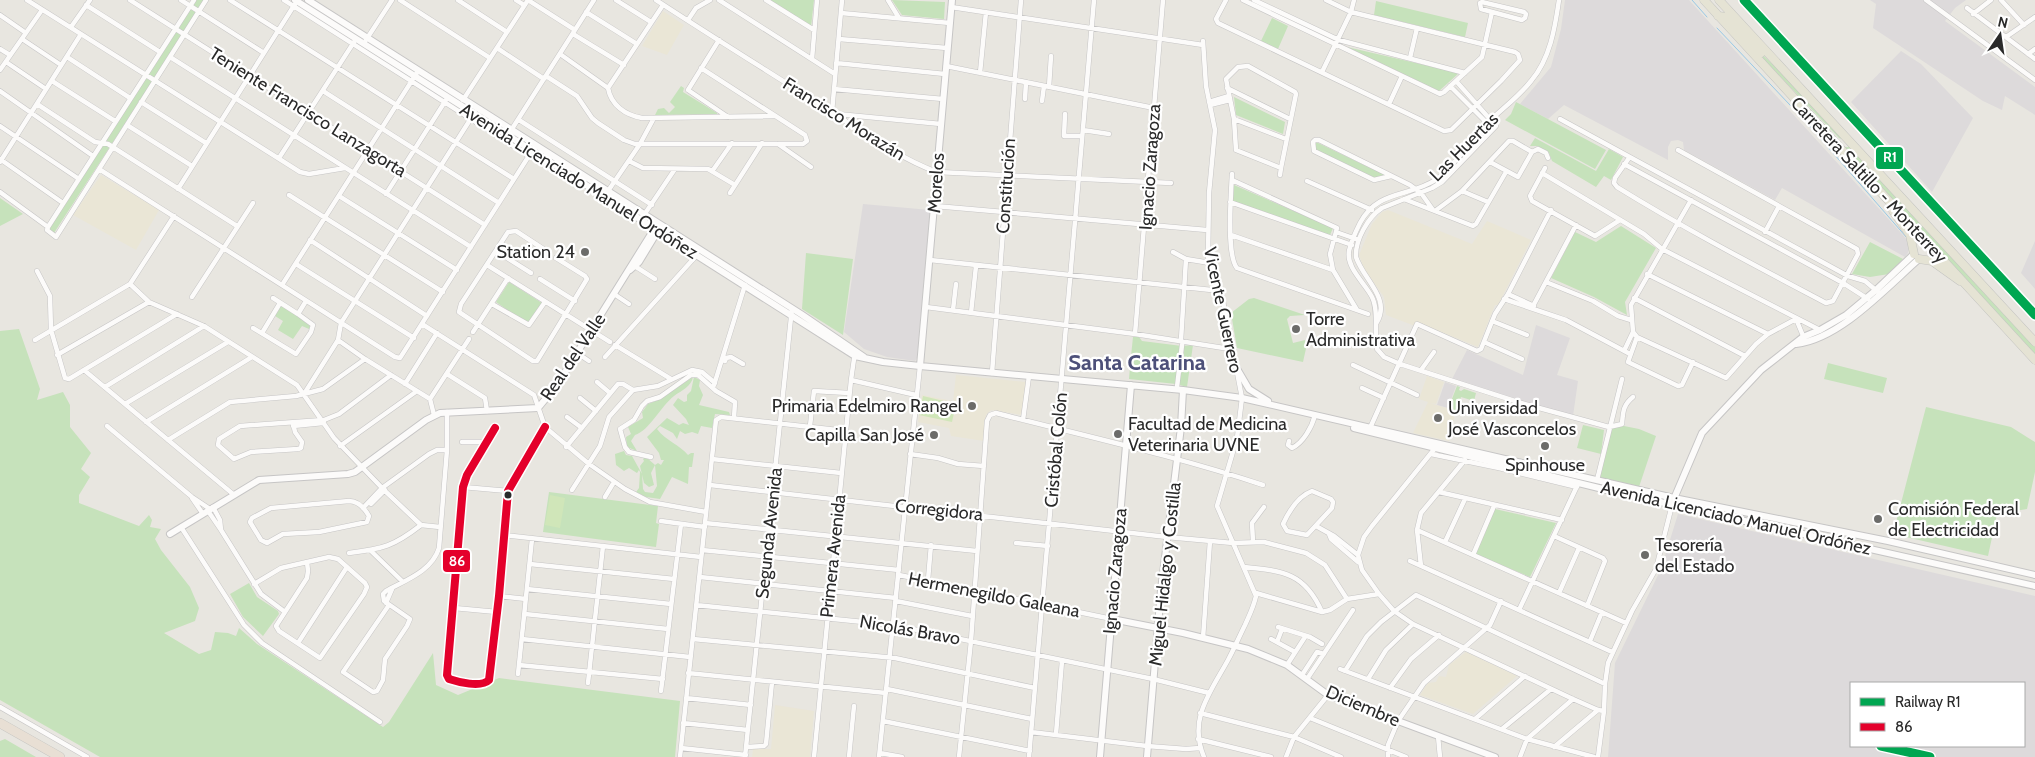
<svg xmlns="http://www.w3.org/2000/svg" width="2035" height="757" viewBox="0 0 2035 757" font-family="Cabin,sans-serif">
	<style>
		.industrial { fill: #dddadb; fill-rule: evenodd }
		.education { fill: #eae6d6 }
		.green { fill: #c6e2bb }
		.pitch { fill: #d0e6b9 }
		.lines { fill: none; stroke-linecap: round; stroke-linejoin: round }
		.stream { stroke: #98c8e6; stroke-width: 1 }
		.street-casing { stroke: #c6c5c5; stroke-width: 5.5 }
		.secondary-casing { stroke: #c6c5c5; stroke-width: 8 }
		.primary-casing { stroke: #c4c4c1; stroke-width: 9 }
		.highway-casing { stroke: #c4c4c1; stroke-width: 10 }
		.street { stroke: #fcfbfa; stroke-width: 4.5 }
		.secondary { stroke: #fcfbfa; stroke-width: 6 }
		.primary { stroke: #e5e3d4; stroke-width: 8 }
		.highway { stroke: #e8dfd4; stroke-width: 9 }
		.bus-1-casing { stroke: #fff; stroke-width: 11 }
		.bus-1 { stroke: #e4002b; stroke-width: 8 }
		.rail-1-casing { stroke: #fff; stroke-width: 12 }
		.rail-1 { stroke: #00a651; stroke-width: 9 }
		.poi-dot { fill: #6c6c6a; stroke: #fff; stroke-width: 2 }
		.bus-dot { fill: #2a2a2a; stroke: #fff; stroke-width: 2 }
		.labels { text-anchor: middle; stroke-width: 4.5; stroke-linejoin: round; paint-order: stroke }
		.street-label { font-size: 18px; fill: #2a2a2a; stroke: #fff }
		.poi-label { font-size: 18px; fill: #2a2a2a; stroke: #fff; text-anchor: start }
		.district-label { font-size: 22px; font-weight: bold; fill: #4d5079; stroke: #fff }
		.line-badge { stroke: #fff; stroke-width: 2 }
		.badge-label { font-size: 14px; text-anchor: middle; font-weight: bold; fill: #fff }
	</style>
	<rect width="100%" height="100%" fill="#e8e6e0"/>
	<!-- industrial -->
	<path class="industrial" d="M1565,0h124l213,234 6,7 1,4 -1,8 -3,4 -123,-69 -7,12 -91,-50 -1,-8 -5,-2 -7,1 -3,6v13l-104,-55 -16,14 -28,-15 31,-37 10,-38z
		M1870,0h96l-11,8 -10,13 90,66v28l-30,-19 -3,14 -19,-9 -110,-73 3,-24z
		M1901,51l20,13 52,54 -41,74 -81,-90z
		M863,204l67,6 -13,148 -2,3 -28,-4 -23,-8 -20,-17z
		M2035,241v48l-14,-16z
		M1536,325l34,13 -13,37 21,6 -5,35 -49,-13 -72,-24 15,-29 56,25z
		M1445,382l11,4 -8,22 -11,-3z
		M1678,514l357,82v161h-427l7,-94 46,-94zM1851,683h173v63h-173z"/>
	<!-- education -->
	<path class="education" d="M663,11l21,14 -17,30 -25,-9z
		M101,175l58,35 -23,40 -63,-35z
		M1388,210l84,34 15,-23 44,19 -33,65h-3l-17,42 -61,-25 -2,4 -29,-11 -2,-18 -20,-28 -5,-14 13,-31 10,-12z
		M956,375l70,7 -4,33 -31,-5 -5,5 -2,26 -33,-5 -2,-8 -31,-6 4,-27 31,6z
		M1427,376l17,6 -8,22 -6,-1 26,8 -7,30 -36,-8 15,-31 -9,-3z
		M1466,652l51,24 -44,38 -53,-19 8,-12 8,-1 3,-6 7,1 3,-12z
		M775,705l39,6 -4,46h-58l1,-8h18z"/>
	<!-- green -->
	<path class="green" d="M196,0h9l-151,233 -5,-4z
		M770,0h44l-3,27z
		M892,0l53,2 -1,17 -42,-4z
		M1376,1l92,22 -3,14 -91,-22z
		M1272,18l16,8 -10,23 -17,-8z
		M1724,18l59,56 59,65 -3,-1z
		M1347,47l112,26 -20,18z
		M681,86l3,2 -1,4 34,21v1l-62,1 3,-6 6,-1 5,5 6,-6 -5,-5z
		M1234,97l51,25 -2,12 -47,-19z
		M1516,102l90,48 -11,19 -90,-49 6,-6z
		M1535,138l61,33 13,-22 14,8 -12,23 -7,-4 -8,11 -44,-26 -3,-8 -12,-7h-7z
		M1316,142l69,33 -8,4 -63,-29z
		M1844,147h6l167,180 18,20v7z
		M1234,185l99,43 -3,7 -97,-34z
		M0,198l23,16 -23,12z
		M1621,226l35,22 -31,54 2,13 -33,-18 -43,-19 24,-46 21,10z
		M1870,242l33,17 -14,15 -19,3 -18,-3z
		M806,253l47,6 -10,76 -41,-26z
		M509,282l33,21 -14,21 -32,-22z
		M1254,298l51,17 -15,1 -3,3 6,24 12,-3 2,4 -4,18 -66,-14 -6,-35 18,-14z
		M281,306l30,18 -2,5 -7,-3 -9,13 -15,-9 5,-9 -8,-5z
		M19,329l21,60 -3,11 26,-8 7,13v22l21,26 -10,16 9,8 -11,18v8l60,23 10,-11 3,5 -2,7 11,2 -6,10 6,11 29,37 9,21 -4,13 -31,12 35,21 12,-4 4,-18 13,1 8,3 3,-8 18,16 126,83 6,-5 44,-69 3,32 22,10 41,-17 181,23 -5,56h-575l-100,-57v-369z
		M1133,337h6l3,4 40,5 11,-1 -6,42 -11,-3 -47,-5 1,-12h2l2,-11h-3z
		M1828,363l59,15 -4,15 -59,-14z
		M693,377c-2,10 -11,13 -19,19 -13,10 -25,35 -39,39l-4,6 6,10 -10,-4 -1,-10 5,-3 -3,-7 15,-9 -1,-6 6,-8 10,-4z
		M694,377l6,3 -1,6 4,9 -4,10 30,7 1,3 -15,-1 -3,14 -11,-2 -3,8 -6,-2 -7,2 -5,-3 -3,8 -4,-6 -13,-7 -3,3c9,12 23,16 31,26l3,-2h3l-2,14h-3l-1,17 -16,-7 -12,22 -14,-2 -10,-5 3,-4 1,-16 -1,-2 -2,3 -8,-5 -5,3 -8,-6 -1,-11 9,-3 2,4 6,1 10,18 1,15 2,3 8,1 4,-7 -2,-21 -4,8 3,12 -5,2 -5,-4 -4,-17 4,-5 -1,-2 3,-2 9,8 3,-2 3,2 3,-5h-3l-2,-7 -12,-16 20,-19 12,7 4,-2 6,2 -3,-6 -13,-14 5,-7 6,4 3,-1v-6l4,-4z
		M1457,386l3,1 -1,3 2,1 3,-2 12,4 -2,8 -13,-4 -4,13 -9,-1z
		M1926,407l85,20 24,15v30l-8,37 -30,5 -9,42 -95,-22z
		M1614,424l25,5 17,7 -17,51 -40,-10 10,-49z
		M1583,425l21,5 -3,24 -24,-6z
		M549,492l109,14 -2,17 3,1 -3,23 -113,-15z
		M1495,509l61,14 -26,54 -55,-23z
		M249,583l8,14 21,14 1,3 -16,22 -20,-19 -13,-23z
		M5,739l31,18h-36v-16z"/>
	<!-- pitch -->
	<path class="pitch" d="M923,396l33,8 -4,18 -33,-7z
		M550,495l15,3 -5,30 -15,-3z"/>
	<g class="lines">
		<!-- stream -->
		<path class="stream" d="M1692,0l15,17
			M1717,28l90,95 100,115"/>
		<defs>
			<path id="street" d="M27,0l273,172 9,2 36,-6
				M130,0l355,225
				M181,0l83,53
				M194,0l-146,227 -1,3 9,7 150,-237
				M230,0l284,179
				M284,0l245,156
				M400,0l90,58
				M458,0l49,32
				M516,0l8,5
				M528,0l47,30
				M616,0l35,22
				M656,0c55,36 110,70 165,105 36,23 77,53 116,67l234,11
				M719,0l116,74
				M766,0l48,30
				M888,0l11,18
				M1226,0l-10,19 2,4 226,108 7,-1 50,-49 19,-21 -2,-6 -3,-2 -164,-40 -25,-12
				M1243,0l197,94 4,-2 38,-35 10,-45
				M1254,0l85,40 126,33
				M1559,0c-4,28 -9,59 -28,81 -14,18 -34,31 -49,48 -11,13 -32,41 -45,50 -28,19 -59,10 -77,44 -4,8 -9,18 -11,28 -3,17 16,32 23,46 7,14 2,37 5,52l7,8 16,7 121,39 88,24 13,-3c1,-12 1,-19 11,-27
				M1926,0l109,80
				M2001,0l23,25
				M1482,2l42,10 2,2 -1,4 -3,2 -41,-11 -1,-6z
				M86,5l74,47
				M663,5l-55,83c3,17 17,27 34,30l132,-2
				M951,7l252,38
				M1967,8l68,51
				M586,12l51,32
				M841,13l109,10
				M1973,14l18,-14
				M0,15l26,18
				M688,20l8,-12 14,-8
				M71,27l19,-27
				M573,34l51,31
				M2006,37l29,-20
				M22,39l39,26
				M839,39l108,9
				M366,40l26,-40
				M719,40l-31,50 40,27
				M1203,41l3,45 9,44 -6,63 -1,64 15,43 7,49 6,18 6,31 -5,40 -20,68 39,90c-2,10 -7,20 -11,29 -6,12 -11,24 -17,35 -18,33 -40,59 -24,97
				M497,48l47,31
				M0,49l10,6
				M560,54l48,34
				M2028,54l7,-5
				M67,57l63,41
				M170,57l301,190
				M1410,58l7,-30
				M812,59l5,-59
				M6,62l40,27
				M836,63l109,11
				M946,66l208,42
				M0,70l42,-60
				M1322,72l29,-60 3,-12
				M980,73l6,-61
				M546,76l31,20 15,22 6,5 26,17 11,4h168l4,-3 -2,-6 -104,-67
				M52,81l63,40
				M1450,86l43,43
				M1049,87l2,-31
				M1227,88l63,31
				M834,89l109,10
				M0,91l93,65
				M323,91l176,112
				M1025,99l1,-17
				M463,100l65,-100
				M1042,101l2,-15
				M141,102l65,41
				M1209,102l20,-6
				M37,104l58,38 13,2 129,82
				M1389,104l13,-28
				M1210,105l20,-5
				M832,112l10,-112
				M837,114l104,10
				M1065,114l-1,22h18
				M1234,119l52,20
				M1560,119l288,157 17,5 13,11
				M519,120l133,85
				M127,125l65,41
				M0,126l79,53
				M1083,130l26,4
				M510,132l84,-132
				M778,144l33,23
				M279,158l75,-116
				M1629,158l-14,20 -1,5 3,4c68,42 139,79 209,116l7,-2 25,-47 -1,-5 -179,-99
				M0,159l63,44
				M629,161l14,7 65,1 27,16
				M0,162l81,-128
				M1490,162l28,15 14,-25
				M1624,164l219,119 25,16
				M1545,168l-15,28 2,5 63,35 25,-16
				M99,169l296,188 5,1 132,-207
				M713,170l19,-27
				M1542,173l102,61 18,15 158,81
				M1232,174c-1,20 -6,81 5,94l131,46
				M1280,175l1,-7 15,-74 -1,-2 -47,-26 -10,1 -12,12 8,40 2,31 45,18
				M1391,176l-17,4 -60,-29 -1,-9 2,-2h4l91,45 11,8 12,17
				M1232,180l105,48 -7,26 3,16 24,40
				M1307,181l65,29
				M178,189l117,-185
				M608,191l32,-47 14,-26
				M1462,191l26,11
				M0,192l48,35
				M730,193l32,-50
				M386,194l60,-94
				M289,195l154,97
				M339,196l118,74
				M1404,199l69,27 3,-2 30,-52
				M1230,202l122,43
				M935,206l272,24
				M1435,211l27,-20 47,-50h4l19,11 6,-3 8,4 2,5
				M644,215l31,-46
				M1336,232l20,7
				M1765,232l14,-26
				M1231,235l102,35
				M310,240l117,76
				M545,250l-29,-19 -8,1 -47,72 -2,8 74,49h4l50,-82 -2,-3 -29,-18
				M496,251l35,22
				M1173,252l13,7 24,4
				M930,260l291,31
				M296,264l118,74
				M487,265l123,77
				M633,265l22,14
				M37,271l13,25 1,34 14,48 4,1 108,-65
				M1647,274l121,60
				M540,279l35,22
				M1546,282l47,19 25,15 13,4
				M130,284l19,18 55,24 93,59 37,53 51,53 36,34 19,2
				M282,285l136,-214
				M614,294l15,10
				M1508,294l26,12
				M192,297l61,-94
				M273,298l25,16
				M1634,298l111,58
				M1504,299l62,21 64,34
				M492,304l37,21 16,-23
				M926,307l209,27 95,15
				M1532,308l44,-83
				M953,310l3,-26
				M971,313l5,-47
				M1796,319l8,19
				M1492,321l35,14
				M1377,322c14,-24 -14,-43 -21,-65 -1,-17 12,-40 26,-49l50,-20 10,-6 54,-56 -40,-45
				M422,324l112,71 11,32 44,37 36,25 25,13 56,10
				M253,328l43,26 15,-22 2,-7 -15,-11 8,-13
				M473,332l35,-54
				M1633,332l4,5 89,41 30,-34 12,-10 28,-15
				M262,333l18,-30
				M1135,334l28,-334
				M1637,337l-9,25 50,24 4,-1 11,-23
				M35,340l95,-56 44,-68
				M338,340l27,19 65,40
				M1181,340l5,-81
				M1484,342l38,17
				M615,345l56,34
				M1624,351l9,-19 -2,-27 60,-105
				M577,353l12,8
				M57,355l92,-53
				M605,357l91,-101
				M725,361l1,-3 5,-1 12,7
				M1353,365l64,30
				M84,370l149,124
				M1421,370l13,-18
				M992,373l29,-373
				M447,374l38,24 2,13
				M851,380l65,15
				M597,382l13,11
				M405,384l32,-51
				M714,385l31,-100
				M105,387l99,-61
				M1177,387l5,-42
				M1362,388l22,10
				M304,394l34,-54 3,-17 134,-211
				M580,398l16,13
				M125,404l103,-62
				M434,415l-4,-16 39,-60
				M567,417l15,11
				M1023,420l6,-44
				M146,422l106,-65
				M293,423l2,9 7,10 -1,6 -3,1 -47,3 -17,7 -16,-14 1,-6 21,-13 84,-6 15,-6 52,-39
				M107,426l85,71 18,12
				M293,426l30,-3 1,-2
				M810,426l4,-35 35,2
				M495,428l-28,47 -4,12 -16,188 2,4c9,3 32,9 40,1l10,-84 9,-105 37,-64
				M1370,428l47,-104 60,27 4,-2 14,-35 13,-20 43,-84
				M168,440l62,-38 66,-6 27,-7 42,-30
				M1289,441l-1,4 4,3c11,-5 20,-21 23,-33
				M462,442h25
				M340,446l77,-55
				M566,447l52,-63h5l10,6
				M1436,447l-64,79 -8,11 -6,18 4,15 17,24 15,17 19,13 160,75 25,11 6,1
				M910,454l28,4 20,6 26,2
				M1431,454l68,14 78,19
				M651,457l-22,-5 -4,-5 -5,-18 14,-9 8,-14 5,-5 13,-4 31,-22h7l18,16 19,11 -1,16
				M712,459l129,14
				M1597,480l25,-101
				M710,485l457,52 66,6 31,-1 42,11 19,12 22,34
				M463,487l45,4
				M572,490l28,-44 9,-29 24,-27 25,-4 34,-16 10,2 13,11
				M1312,491l19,8 2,3 -1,6 -25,27 -20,-4 -4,-7c6,-13 15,-28 29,-33z
				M1439,492l123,28
				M605,497l9,-15
				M192,498l11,16
				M349,501c9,0 16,8 20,15l-2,6 -48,10 -36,2 -16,9 -6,-3 -11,-18 2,-4 19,-10z
				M371,504l14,-14
				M363,508l19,-20 47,-34 8,-4h10
				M208,511l13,19 -1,-10 -7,-13
				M661,521l44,6
				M705,523l272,28
				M1316,526l18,10 24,19
				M181,527l63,98 18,18 118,79
				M221,530l40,64 24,18
				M1417,530l209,93
				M1329,534l2,5 27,23
				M504,535l197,22
				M1554,536l49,22 2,3 -18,45
				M1253,542l-1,-19 12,-16
				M1445,542l20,-43
				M1016,543l32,3
				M370,550l33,32
				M702,550l197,20
				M349,553c34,-4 45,-7 72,-28
				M1473,555l21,-49
				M1410,561l202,91
				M530,564l144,15
				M1421,566l-4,-36 4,-17 44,-53
				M1244,567c40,4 61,6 78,45
				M899,575l213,44
				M700,577l196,21
				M928,580l3,-35
				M254,584l27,-16 48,-11 9,2 27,24 2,4 -3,7 -44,64 -41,-27 -3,-5 31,-48 1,-7 -1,-9
				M527,589l144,15
				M1256,593l66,19 8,-2 17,-11 32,-5
				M1559,593l20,-45
				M499,596l27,3
				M896,601l76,15
				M386,603l6,-14
				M389,605l-46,67 30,20 4,-1 6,-11 2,-21 22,-33 3,-7 -26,-18 -1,-7 3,-3c20,-11 46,-20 53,-43l8,-98v-38
				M696,605l197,20 260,54 56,14
				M454,608l43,4
				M1519,610l59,-126
				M525,614l143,15
				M1278,627l32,10 12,7
				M1203,638l7,-97
				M522,639l168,18
				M693,639l202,19 140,30
				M1271,639l24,13
				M1590,641l12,-29
				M1277,642l5,-13
				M298,643l49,-76
				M519,665l144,14
				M1287,665l18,-28
				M1340,669l187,70 67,18
				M1345,671l22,-35 14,-14 35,-27 189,89
				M688,673l198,20
				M518,674l14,-135
				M1302,675l15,-23 7,2
				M1307,679l46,-69
				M1368,679l18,-29 27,-26
				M588,683l15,-137
				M1390,688l21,-29 28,-24
				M887,689l145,30
				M661,691l20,-167
				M686,698l65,7
				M0,707l87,50
				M1200,713l94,24 47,20
				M1310,718l96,39
				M1475,719l50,-43
				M883,721l147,30
				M683,723l65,7
				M1502,729l49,-40
				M1031,732l116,14 39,3 14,-1
				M1056,734l6,-73
				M1438,736l2,21
				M1198,739l73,18
				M747,747l17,-1 2,-2 6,-62
				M1554,747l44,-37
				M681,748l65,7
				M880,753l22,4
				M680,757l36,-337 5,-3 125,14
				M745,757l47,-449
				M814,757l37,-377 3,-21 3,-5
				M849,757l5,-51
				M879,757l41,-391
				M959,757l12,-116 16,-220 3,-6 6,-2c89,23 180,43 267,72
				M1029,757l65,-757
				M1286,757l8,-20 34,-42
				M1388,757v-12l10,-24 26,-38 66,-58 11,-24
				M1520,757l7,-18 46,-40
				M1598,757l6,-46 1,-27 3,-21 24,-52 24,-42 16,-64"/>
			<path id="secondary" d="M295,0l560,356 28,6 37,4 263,24 59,8 432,100 214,43 147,34
				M308,0l493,314 63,43
				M630,270l9,-8 20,-33
				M1796,344c44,-5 90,-56 123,-85
				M920,366l32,-366
				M1236,367l13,22 19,12
				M1354,428l257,63 424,95
				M1673,501l29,-68 59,-63 42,-33 17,-7 26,-15 30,-25 38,-36
				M170,534l89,-54 89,-6 7,-2 71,-52 14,-7 98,-5 19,-23 99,-159
				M1112,619l71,14 65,16 39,16 41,30 167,62
				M1100,757l31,-372
				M1147,757l14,-167 20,-163 2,-37"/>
			<path id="primary" d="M1704,0l331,360
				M1719,0l316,342
				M1718,16l10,1 33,36
				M1893,211l17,24 4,19
				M1919,259l13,2 28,20"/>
			<path id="highway" d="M0,723l60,34"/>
		</defs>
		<!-- street casing -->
		<use href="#street" class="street-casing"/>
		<!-- secondary casing -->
		<use href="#secondary" class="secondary-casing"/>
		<!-- primary casing -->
		<use href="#primary" class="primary-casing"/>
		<!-- highway casing -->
		<use href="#highway" class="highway-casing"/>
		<!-- street -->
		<use href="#street" class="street"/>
		<!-- secondary -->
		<use href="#secondary" class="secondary"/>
		<!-- primary -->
		<use href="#primary" class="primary"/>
		<!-- highway -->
		<use href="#highway" class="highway"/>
		<defs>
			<path id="bus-1" d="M495,428l-28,47 -4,12 -16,188 2,4c9,3 32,9 40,1l10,-84 9,-105 37,-64"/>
		</defs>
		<!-- bus-1 casing -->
		<use href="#bus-1" class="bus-1-casing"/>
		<!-- bus-1 -->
		<use href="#bus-1" class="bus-1"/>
		<defs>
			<path id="rail-1" d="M1744,0l291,315
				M1881,746l49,11"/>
		</defs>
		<!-- rail-1 casing -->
		<use href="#rail-1" class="rail-1-casing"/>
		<!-- rail-1 -->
		<use href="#rail-1" class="rail-1"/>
	</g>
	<!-- markers -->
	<g class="poi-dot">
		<circle cx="585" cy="252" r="5"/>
		<circle cx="1296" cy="329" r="5"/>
		<circle cx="972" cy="406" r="5"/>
		<circle cx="1438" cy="418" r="5"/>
		<circle cx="1118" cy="434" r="5"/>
		<circle cx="934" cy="435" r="5"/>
		<circle cx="1545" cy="446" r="5"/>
		<circle cx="1878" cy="519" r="5"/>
		<circle cx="1645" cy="555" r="5"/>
	</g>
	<circle class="bus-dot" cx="508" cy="495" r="4.5"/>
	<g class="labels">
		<!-- street labels -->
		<g class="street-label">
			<text transform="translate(308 112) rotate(32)" y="6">Teniente Francisco Lanzagorta</text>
			<text transform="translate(844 119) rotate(32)" y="6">Francisco Morazán</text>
			<text transform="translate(1464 147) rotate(-45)" y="6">Las Huertas</text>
			<text transform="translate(1150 167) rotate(-86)" y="6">Ignacio Zaragoza</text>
			<text transform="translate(1869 180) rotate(47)" y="6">Carretera Saltillo - Monterrey</text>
			<text transform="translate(579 181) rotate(32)" y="6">Avenida Licenciado Manuel Ordóñez</text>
			<text transform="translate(936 183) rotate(-86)" y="6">Morelos</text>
			<text transform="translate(1006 186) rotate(-86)" y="6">Constitución</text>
			<text transform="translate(1223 310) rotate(78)" y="6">Vicente Guerrero</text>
			<text transform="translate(573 357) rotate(-56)" y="6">Real del Valle</text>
			<text transform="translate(1056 450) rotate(-85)" y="6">Cristóbal Colón</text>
			<text transform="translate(939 510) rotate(6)" y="6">Corregidora</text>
			<text transform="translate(1736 518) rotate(13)" y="6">Avenida Licenciado Manuel Ordóñez</text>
			<text transform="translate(769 533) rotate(-84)" y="6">Segunda Avenida</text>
			<text transform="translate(833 556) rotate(-84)" y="6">Primera Avenida</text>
			<text transform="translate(1115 571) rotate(-85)" y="6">Ignacio Zaragoza</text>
			<text transform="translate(1165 574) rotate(-84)" y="6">Miguel Hidalgo y Costilla</text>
			<text transform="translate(994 595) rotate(11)" y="6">Hermenegildo Galeana</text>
			<text transform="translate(910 630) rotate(10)" y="6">Nicolás Bravo</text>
			<text transform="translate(1363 706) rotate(23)" y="6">Diciembre</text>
		</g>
		<!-- poi labels -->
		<g class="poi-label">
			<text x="575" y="258" text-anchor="end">Station 24</text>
			<text x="1306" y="325">Torre<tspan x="1306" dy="21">Administrativa</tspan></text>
			<text x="962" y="412" text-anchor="end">Primaria Edelmiro Rangel</text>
			<text x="1448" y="414">Universidad<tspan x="1448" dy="21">José Vasconcelos</tspan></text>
			<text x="1128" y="430">Facultad de Medicina<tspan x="1128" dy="21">Veterinaria UVNE</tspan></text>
			<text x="924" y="441" text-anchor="end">Capilla San José</text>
			<text x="1545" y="471" text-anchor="middle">Spinhouse</text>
			<text x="1888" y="515">Comisión Federal<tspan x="1888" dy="21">de Electricidad</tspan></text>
			<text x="1655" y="551">Tesorería<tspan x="1655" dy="21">del Estado</tspan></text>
		</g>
		<!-- district labels -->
		<g class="district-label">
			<text x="1137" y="370">Santa Catarina</text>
		</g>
	</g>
	<g class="line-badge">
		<rect x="1875" y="146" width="29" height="24" rx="5" fill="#00a651"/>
		<rect x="442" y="549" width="29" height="24" rx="5" fill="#e4002b"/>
	</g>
	<g class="badge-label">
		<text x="1890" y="162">R1</text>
		<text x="457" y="566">86</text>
	</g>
	<!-- legend -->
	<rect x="1850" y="682" width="175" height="65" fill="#ffffff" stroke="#aaaaaa"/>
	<rect x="1860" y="698" width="25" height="8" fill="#00a651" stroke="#aaaaaa"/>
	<text x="1895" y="707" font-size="15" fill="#2a2a2a">Railway R1</text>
	<rect x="1860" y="723" width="25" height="8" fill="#e4002b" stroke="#aaaaaa"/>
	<text x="1895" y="732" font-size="15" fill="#2a2a2a">86</text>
	<!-- north arrow -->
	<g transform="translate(2000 35) rotate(13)" stroke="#ffffff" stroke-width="4" paint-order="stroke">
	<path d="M0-4L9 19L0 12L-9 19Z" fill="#2a2a2a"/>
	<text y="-8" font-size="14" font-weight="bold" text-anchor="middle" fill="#2a2a2a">N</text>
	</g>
</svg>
